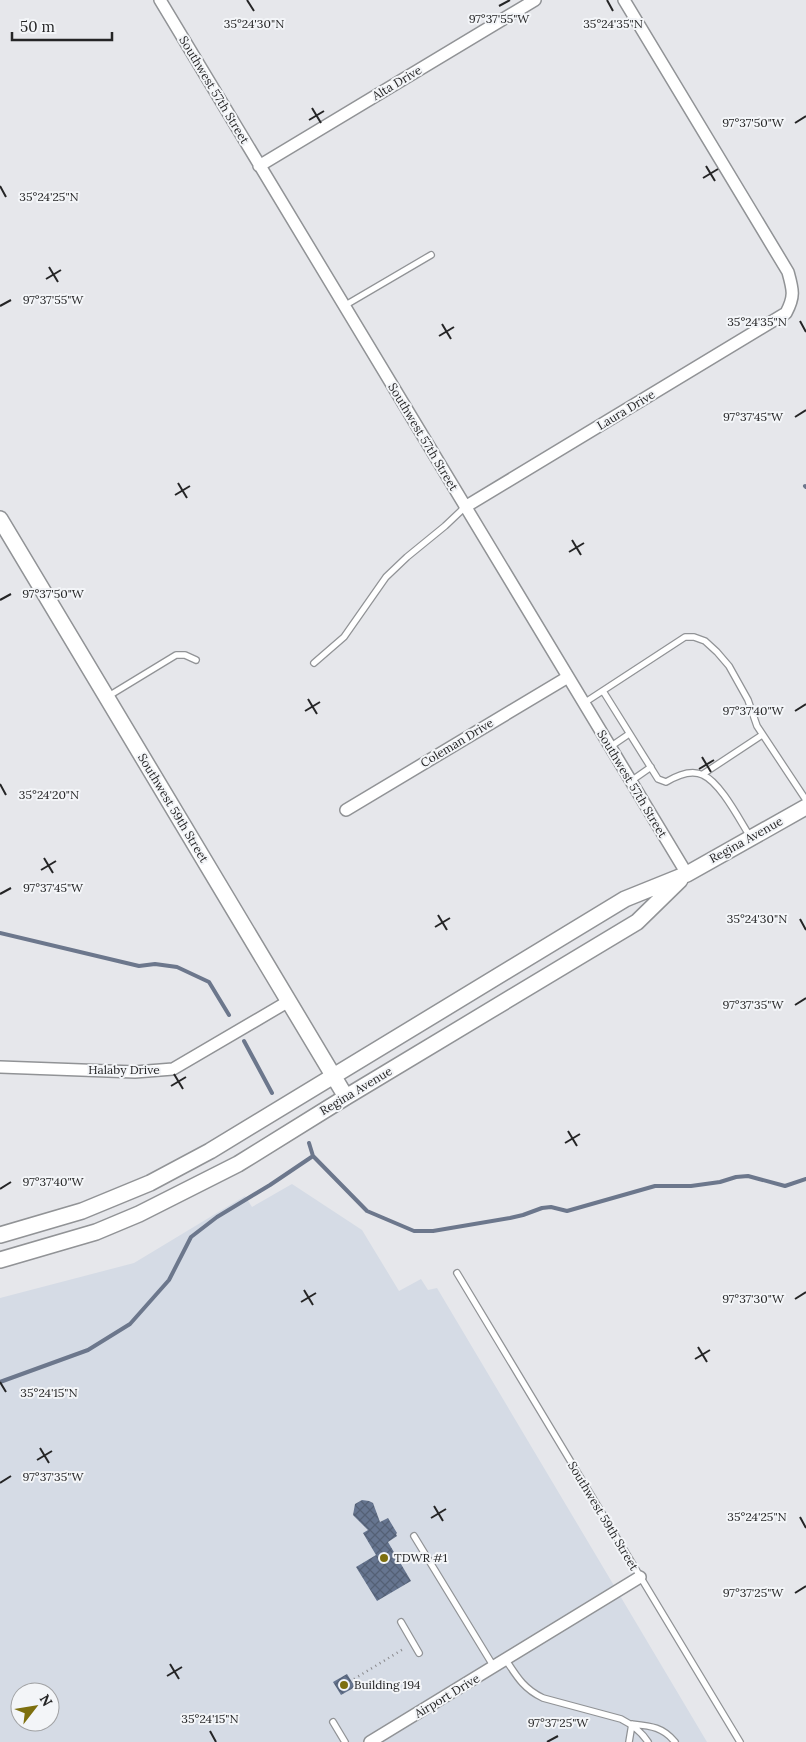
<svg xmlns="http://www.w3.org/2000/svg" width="806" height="1742" viewBox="0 0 806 1742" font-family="Lora,serif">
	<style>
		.built { fill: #d5dbe5; fill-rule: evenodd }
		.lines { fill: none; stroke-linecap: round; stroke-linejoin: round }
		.stream { stroke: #6c778c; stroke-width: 4 }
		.building { fill: url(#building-cross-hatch) }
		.lane-casing { stroke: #919396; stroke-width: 8 }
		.street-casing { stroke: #919396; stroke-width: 14 }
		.secondary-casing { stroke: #919396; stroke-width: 18 }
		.path { stroke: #88888b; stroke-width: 2.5; stroke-dasharray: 1 4; stroke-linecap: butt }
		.lane { stroke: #fff; stroke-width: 5.5 }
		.street { stroke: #fff; stroke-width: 11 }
		.secondary { stroke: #fff; stroke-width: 15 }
		.ticks { fill: none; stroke: #252526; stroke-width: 2 }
		.poi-dot { fill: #7d6f0e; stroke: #f3f5f8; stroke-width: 2 }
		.labels { text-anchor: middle; stroke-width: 4; stroke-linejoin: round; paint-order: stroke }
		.street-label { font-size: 12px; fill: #252526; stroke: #f3f5f8 }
		.poi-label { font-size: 12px; fill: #252526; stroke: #f3f5f8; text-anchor: start }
		.ticks-label { font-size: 12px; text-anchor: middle; fill: #252526; stroke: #f3f5f8; stroke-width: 4; stroke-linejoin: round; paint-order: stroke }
	</style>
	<defs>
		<pattern id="building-cross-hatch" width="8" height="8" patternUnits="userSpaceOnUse" patternTransform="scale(1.25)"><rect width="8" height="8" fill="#667590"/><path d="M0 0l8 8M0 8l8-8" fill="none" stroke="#546075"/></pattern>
	</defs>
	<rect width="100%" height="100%" fill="#e6e7eb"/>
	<!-- built -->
	<path class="built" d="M292,1184l70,46 37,61 22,-12 7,11 9,-2 270,454h-707v-444l134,-35 111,-67 7,11zM20,1692h30v30h-30z"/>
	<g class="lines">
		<!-- stream -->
		<path class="stream" d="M805,486l1,1
			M0,933l139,33 16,-2 22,3 32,15 20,33
			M244,1041l28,52
			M309,1143l4,13
			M0,1382l88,-32 42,-26 39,-44 22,-43 26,-20 53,-32 43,-29 54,55 47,20h19l77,-13 13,-3 19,-7 9,-1 16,4 88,-25h36l29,-4 16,-5 12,-1 37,10 21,-7"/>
	</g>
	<!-- building -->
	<path class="building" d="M362,1500l7,1 4,2 7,19 8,-4 9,15 -1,1 1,2 -9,6 23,39 -34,20 -21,-34 20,-12 -13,-22 5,-3 -15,-15 2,-11z
		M347,1674l8,13 -14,8 -8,-13z"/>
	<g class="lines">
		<defs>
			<path id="lane" d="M344,306l87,-51
				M314,663l30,-26 42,-60 21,-20 38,-31 20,-19
				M603,691l55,88 8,3c10,-6 25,-13 37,-7 18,8 37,46 48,63
				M107,697l69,-42h9l11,5
				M584,703l101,-66h9l11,4 12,11 12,14 19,34 9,26 49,74
				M610,747l19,-13
				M703,774l59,-39
				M631,781l20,-14
				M457,1273l283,469
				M414,1536l80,131
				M401,1622l18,31
				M506,1660c11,17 18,29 37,38l78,21c12,6 20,12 27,23
				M333,1722l12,20
				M632,1724c19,2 31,3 43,18
				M629,1742l3,-18"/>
			<path id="street" d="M160,0l527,874
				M259,166l276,-166
				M465,507l321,-194c9,-17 7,-23 2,-41l-164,-272
				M346,810l222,-133
				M0,1067l135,5 38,-3 116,-68
				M370,1742l270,-165"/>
			<path id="secondary" d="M0,519l346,578
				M0,1235l82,-24 68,-28 60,-32 415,-252 62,-25 119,-67
				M0,1260l96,-28 43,-18 99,-50 108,-67 291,-175 43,-42"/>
		</defs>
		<!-- lane casing -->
		<use href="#lane" class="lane-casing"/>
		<!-- street casing -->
		<use href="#street" class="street-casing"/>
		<!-- secondary casing -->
		<use href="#secondary" class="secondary-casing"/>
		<!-- path -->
		<path class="path" d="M354,1679l51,-31"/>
		<!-- lane -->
		<use href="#lane" class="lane"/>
		<!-- street -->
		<use href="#street" class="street"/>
		<!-- secondary -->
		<use href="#secondary" class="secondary"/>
	</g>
	<!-- ticks -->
	<path class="ticks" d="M247,0l7,11M607,0l6,11M499,6l11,-6M312,108l9,15M309,120l15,-9M795,123l11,-7M706,166l9,15M703,178l15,-9M0,186l6,11M49,267l9,15M46,279l15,-9M0,306l11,-6M800,321l6,11M442,324l9,15M439,336l15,-9M795,417l11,-7M178,483l9,15M175,495l15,-9M572,540l9,15M569,552l15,-9M0,600l11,-6M308,699l9,15M305,711l15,-9M795,711l11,-7M702,757l9,15M699,769l15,-9M0,784l6,11M44,858l9,15M41,870l15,-9M0,894l11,-6M438,915l9,15M800,919l6,11M435,927l15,-9M795,1005l11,-7M174,1074l9,15M171,1086l15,-9M568,1131l9,15M565,1143l15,-9M0,1189l11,-7M304,1290l9,15M795,1299l11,-7M301,1302l15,-9M698,1347l9,15M695,1359l15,-9M0,1382l6,10M40,1448l9,15M37,1460l15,-9M0,1483l11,-7M434,1506l9,15M800,1517l6,11M431,1518l15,-9M795,1593l11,-7M170,1664l9,15M167,1676l15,-9M210,1731l6,11M547,1742l11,-6"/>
	<!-- markers -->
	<g class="poi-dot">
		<circle cx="384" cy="1558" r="5"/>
		<circle cx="344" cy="1685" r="5"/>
	</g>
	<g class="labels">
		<!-- street labels -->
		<g class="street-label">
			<text transform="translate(397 83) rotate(-31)" y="4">Alta Drive</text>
			<text transform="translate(214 90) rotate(59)" y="4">Southwest 57th Street</text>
			<text transform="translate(626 410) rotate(-31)" y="4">Laura Drive</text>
			<text transform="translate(423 437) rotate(59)" y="4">Southwest 57th Street</text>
			<text transform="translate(457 743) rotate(-31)" y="4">Coleman Drive</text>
			<text transform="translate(632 784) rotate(59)" y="4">Southwest 57th Street</text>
			<text transform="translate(173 808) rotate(59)" y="4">Southwest 59th Street</text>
			<text transform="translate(746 840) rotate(-29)" y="4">Regina Avenue</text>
			<text x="124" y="1074">Halaby Drive</text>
			<text transform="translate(356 1091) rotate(-31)" y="4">Regina Avenue</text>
			<text transform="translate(603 1516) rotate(59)" y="4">Southwest 59th Street</text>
			<text transform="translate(447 1696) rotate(-31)" y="4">Airport Drive</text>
		</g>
		<!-- poi labels -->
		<g class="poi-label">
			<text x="394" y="1562">TDWR #1</text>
			<text x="354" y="1689">Building 194</text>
		</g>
	</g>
	<g class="ticks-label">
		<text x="499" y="23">97°37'55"W</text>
		<text x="254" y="28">35°24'30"N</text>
		<text x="613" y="28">35°24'35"N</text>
		<text x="753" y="127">97°37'50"W</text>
		<text x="49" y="201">35°24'25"N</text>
		<text x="53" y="304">97°37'55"W</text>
		<text x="757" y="326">35°24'35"N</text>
		<text x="753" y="421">97°37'45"W</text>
		<text x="53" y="598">97°37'50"W</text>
		<text x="753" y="715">97°37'40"W</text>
		<text x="49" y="799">35°24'20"N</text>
		<text x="53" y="892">97°37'45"W</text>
		<text x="757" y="923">35°24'30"N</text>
		<text x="753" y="1009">97°37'35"W</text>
		<text x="53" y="1186">97°37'40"W</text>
		<text x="753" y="1303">97°37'30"W</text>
		<text x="49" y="1397">35°24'15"N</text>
		<text x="53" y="1481">97°37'35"W</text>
		<text x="757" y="1521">35°24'25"N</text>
		<text x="753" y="1597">97°37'25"W</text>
		<text x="210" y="1723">35°24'15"N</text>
		<text x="558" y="1727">97°37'25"W</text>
	</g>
	<!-- north arrow -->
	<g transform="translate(35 1707) rotate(59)"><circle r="24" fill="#f3f5f8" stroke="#a1a2a4"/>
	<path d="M0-4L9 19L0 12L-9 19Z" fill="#7d6f0e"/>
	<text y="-8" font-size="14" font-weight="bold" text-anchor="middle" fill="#252526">N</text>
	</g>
	<!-- scale -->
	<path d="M12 32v8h100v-8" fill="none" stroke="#252526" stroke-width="2.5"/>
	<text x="20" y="32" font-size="15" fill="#252526" stroke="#f3f5f8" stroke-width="4" paint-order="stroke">50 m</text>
</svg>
